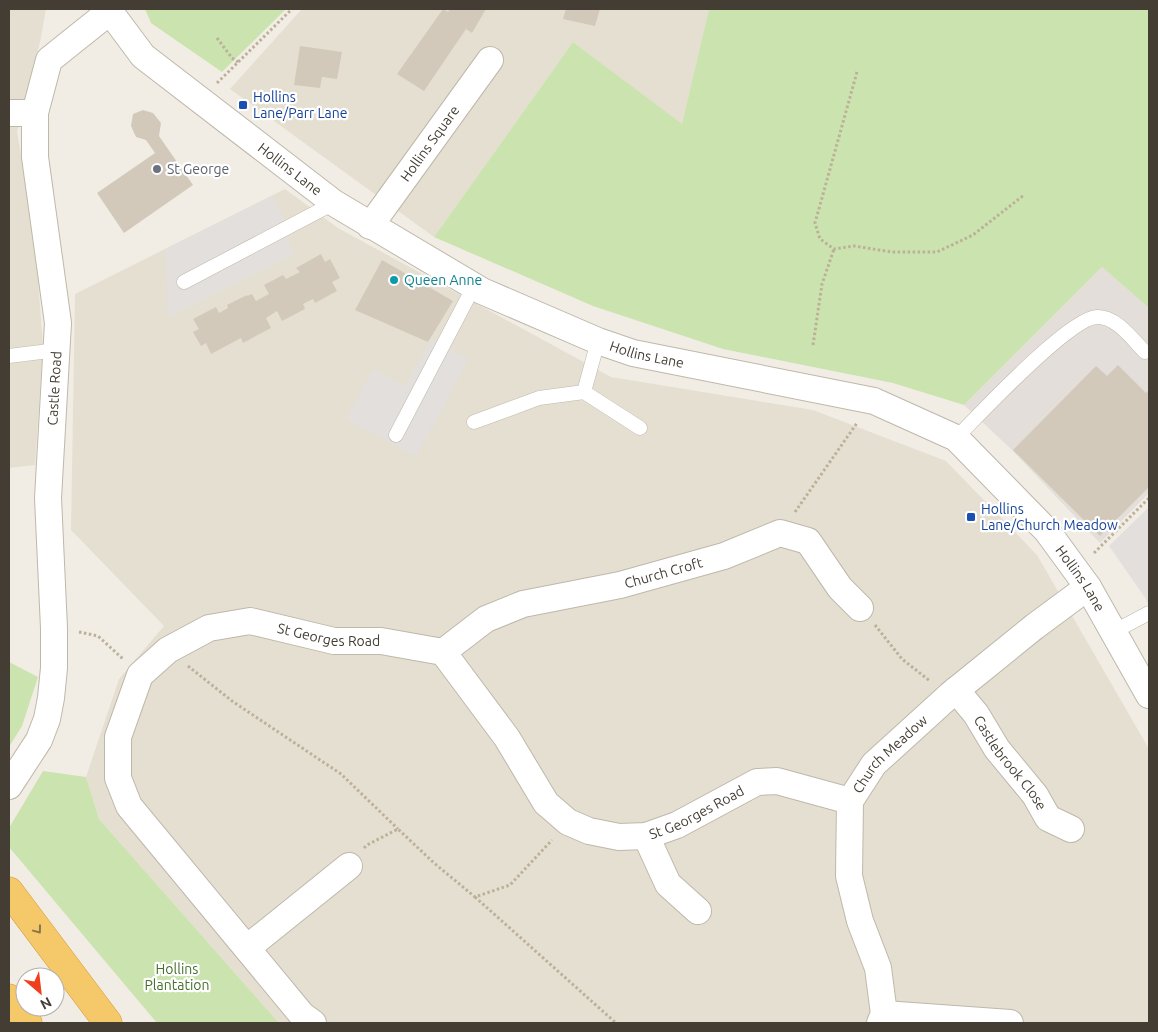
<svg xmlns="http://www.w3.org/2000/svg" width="1158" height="1032" viewBox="0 0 1158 1032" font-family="Ubuntu,sans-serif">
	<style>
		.residential { fill: #e5dfd2 }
		.industrial { fill: #e3ded9 }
		.green { fill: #cbe3ae }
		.parking { fill: #e2dfdc }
		.building { fill: #d2c9ba }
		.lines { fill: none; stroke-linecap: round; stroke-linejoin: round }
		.lane-casing { stroke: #bfb8aa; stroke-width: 15 }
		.street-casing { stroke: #bfb8aa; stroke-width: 28 }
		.highway-casing { stroke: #d49d3b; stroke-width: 29 }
		.path { stroke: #bdb099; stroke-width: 3; stroke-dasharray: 2.5 2.5; stroke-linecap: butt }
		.lane { stroke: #fff; stroke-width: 14 }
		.street { stroke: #fff; stroke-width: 26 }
		.highway { stroke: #f5c86a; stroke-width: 28 }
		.oneway { stroke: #8a754a }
		.transit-dot { fill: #1a4fb4; stroke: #fff; stroke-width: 2 }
		.worship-dot { fill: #6b7280; stroke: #fff; stroke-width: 2 }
		.culture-dot { fill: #0f9aa8; stroke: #fff; stroke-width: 2 }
		.labels { text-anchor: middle; stroke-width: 4.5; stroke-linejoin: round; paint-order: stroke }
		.transit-label { font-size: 14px; fill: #164399; stroke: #fff; text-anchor: start }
		.street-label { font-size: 14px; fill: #433d34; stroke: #fff }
		.worship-label { font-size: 14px; fill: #5b616d; stroke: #fff; text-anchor: start }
		.culture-label { font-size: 14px; fill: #0d838f; stroke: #fff; text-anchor: start }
		.park-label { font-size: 14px; fill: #45702b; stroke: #fff }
	</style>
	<rect width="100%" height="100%" fill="#f1ede4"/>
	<!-- residential -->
	<path class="residential" d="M9,9h37l-6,33 -23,90 17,94 9,120 -8,119 -26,3z
		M302,9h407l-27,116 -109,-83 -139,195 -204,-148z
		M285,189l53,39 273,149 202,33 133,51 91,94 112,194v274h-870l-180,-204 -13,-42 33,-98 45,-53 -93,-96 4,-236z"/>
	<!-- industrial -->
	<path class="industrial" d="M1102,267l47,41v185l-49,50 -90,-95 -46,-43z"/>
	<!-- green -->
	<path class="green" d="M145,9h141l-64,63 -71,-49z
		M709,9h440v299l-47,-41 -138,138 -71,-22 -170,-34 -130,-43 -159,-69 139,-195 109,82z
		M9,662l29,15 -16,49 -13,21z
		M43,771l43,6 13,42 180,204h-122l-148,-176v-19z"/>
	<!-- parking -->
	<path class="parking" d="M272,196l11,19 9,40 -124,62 -3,-68z
		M431,339l38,20 -53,98 -70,-38 27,-50 32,17z
		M1149,507v100l-3,-8 -37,-53z"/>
	<!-- building -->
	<path class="building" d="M443,9l5,3 2,-3h36l-14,24 -6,-4 -42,62 -27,-17z
		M566,9h34l-5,17 -32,-7z
		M300,46l42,6 -5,27 -15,-2 -2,11 -26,-3z
		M143,110l10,3 8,10 -2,13 34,49 -69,48 -27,-40 58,-40 -9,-13 -10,-3 -5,-11 2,-12z
		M321,254l4,8 5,-3 10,19 -8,4 5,9 -22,12 -2,-4 -10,5 2,5 -23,12 -5,-10 -11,7 5,10 -28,15 -2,-5 -30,16 -5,-11 -5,3 -8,-14 6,-3 -6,-10 23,-12 3,6 9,-5 -1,-3 20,-10v1l5,-2 4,7 13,-7 -5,-9 19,-10 3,4 14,-7 -4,-4z
		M382,260l71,41 -25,41 -73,-32z
		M1118,365l28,28 3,-3v97l-49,49 -87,-86 83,-84 11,10z"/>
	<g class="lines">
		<defs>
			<path id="lane" d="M184,282l150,-79
				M9,356l48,-6
				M584,392l14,-51
				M474,422l65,-24 45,-6 56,36
				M396,435l78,-149
				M956,438c24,-24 113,-120 141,-121 19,-1 36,23 48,35
				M1113,632l36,-19"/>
			<g id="street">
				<path id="s1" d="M108,9l35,47 191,147 148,88 116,50 35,12 241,48 82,37 91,93 41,56 61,108"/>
				<path d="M9,113h26"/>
				<path id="s2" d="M370,226l120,-166"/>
				<path id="s3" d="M443,652l43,-33 37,-15 97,-19 104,-29 56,-23 28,8 32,47 20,20"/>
				<path id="s4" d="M956,690l20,24 21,35 38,46 13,23 23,11"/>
				<path id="s5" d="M9,786l30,-46 8,-21 4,-21 3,-30v-40l-6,-130 10,-175 -23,-166v-44l14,-53 60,-48"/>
				<path d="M646,836l22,48 30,27"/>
				<path d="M247,948l102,-82"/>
				<path d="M884,1014l126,9"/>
				<path id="s6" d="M313,1023l-11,-8 -173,-209 -11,-28v-41l22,-62 28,-25 41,-22 41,-7 84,20h47l62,11 64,86 39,65 22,19 21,9 30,6 27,-1 31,-11 80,-43 20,-1 73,20"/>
				<path id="s7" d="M880,1023l4,-9 -6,-46 -18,-47 -11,-45 1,-75 24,-37 76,-69 84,-68 54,-40"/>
			</g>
			<path id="highway" d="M9,891l99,132
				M9,998l19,25"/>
		</defs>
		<!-- lane casing -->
		<use href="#lane" class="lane-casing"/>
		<!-- street casing -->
		<use href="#street" class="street-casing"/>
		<!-- highway casing -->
		<use href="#highway" class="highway-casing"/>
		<!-- path -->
		<path class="path" d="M217,38l15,20 6,4
			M857,72l-42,151 5,16 14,10 20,-3 38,6h45l36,-17 51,-40
			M217,83l75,-74
			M813,345l9,-61 12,-35
			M795,512l62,-89
			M1094,553l55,-55
			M875,625l27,34 28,22
			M79,632l19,4 25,23
			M188,666l44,35 109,73 57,55
			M364,848l3,-3 31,-16 36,34 41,34 35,-12 42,-45
			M475,897l141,126"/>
		<!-- lane -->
		<use href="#lane" class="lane"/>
		<!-- street -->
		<use href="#street" class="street"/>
		<!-- highway -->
		<use href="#highway" class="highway"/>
	</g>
	<!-- one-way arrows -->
	<defs><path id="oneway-chevron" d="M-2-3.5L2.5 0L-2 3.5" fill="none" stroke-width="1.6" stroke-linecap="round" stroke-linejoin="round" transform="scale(1.25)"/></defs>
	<use class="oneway" href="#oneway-chevron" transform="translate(38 930) rotate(53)"/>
	<!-- markers -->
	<g class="transit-dot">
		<rect x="238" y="100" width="10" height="10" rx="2.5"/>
		<rect x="966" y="512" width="10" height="10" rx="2.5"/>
	</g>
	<circle class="worship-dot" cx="157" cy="169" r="5"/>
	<circle class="culture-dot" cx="394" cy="280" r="5"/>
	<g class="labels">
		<!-- transit labels -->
		<g class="transit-label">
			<text x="253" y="102">Hollins<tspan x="253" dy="16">Lane/Parr Lane</tspan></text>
			<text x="981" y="514">Hollins<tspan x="981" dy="16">Lane/Church Meadow</tspan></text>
		</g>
		<!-- street labels -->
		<g class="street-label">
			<text dy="5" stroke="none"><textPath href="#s2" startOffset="102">Hollins Square</textPath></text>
			<text dy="5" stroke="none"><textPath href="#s1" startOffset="244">Hollins Lane</textPath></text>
			<text dy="5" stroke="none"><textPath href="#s1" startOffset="649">Hollins Lane</textPath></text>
			<text dy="5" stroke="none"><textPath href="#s5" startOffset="409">Castle Road</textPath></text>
			<text dy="5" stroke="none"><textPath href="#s3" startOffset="238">Church Croft</textPath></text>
			<text dy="5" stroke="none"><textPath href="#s1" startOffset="1159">Hollins Lane</textPath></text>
			<text dy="5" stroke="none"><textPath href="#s6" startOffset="628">St Georges Road</textPath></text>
			<text dy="5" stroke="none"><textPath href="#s7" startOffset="290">Church Meadow</textPath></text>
			<text dy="5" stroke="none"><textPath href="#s4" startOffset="91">Castlebrook Close</textPath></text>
			<text dy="5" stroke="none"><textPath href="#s6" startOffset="1092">St Georges Road</textPath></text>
		</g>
		<!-- worship labels -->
		<g class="worship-label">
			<text x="167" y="174">St George</text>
		</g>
		<!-- culture labels -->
		<g class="culture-label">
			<text x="404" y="285">Queen Anne</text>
		</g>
		<!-- park labels -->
		<g class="park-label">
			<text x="177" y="974">Hollins<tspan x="177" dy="16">Plantation</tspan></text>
		</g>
	</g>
	<!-- border -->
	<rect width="1158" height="1032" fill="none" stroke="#433d34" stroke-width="20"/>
	<!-- north arrow -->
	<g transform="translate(40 992) rotate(152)"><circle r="24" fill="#ffffff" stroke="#b4b1ae"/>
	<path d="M0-4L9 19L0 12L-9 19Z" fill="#ee3f1e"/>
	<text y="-8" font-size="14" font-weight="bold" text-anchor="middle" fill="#433d34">N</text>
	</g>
</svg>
